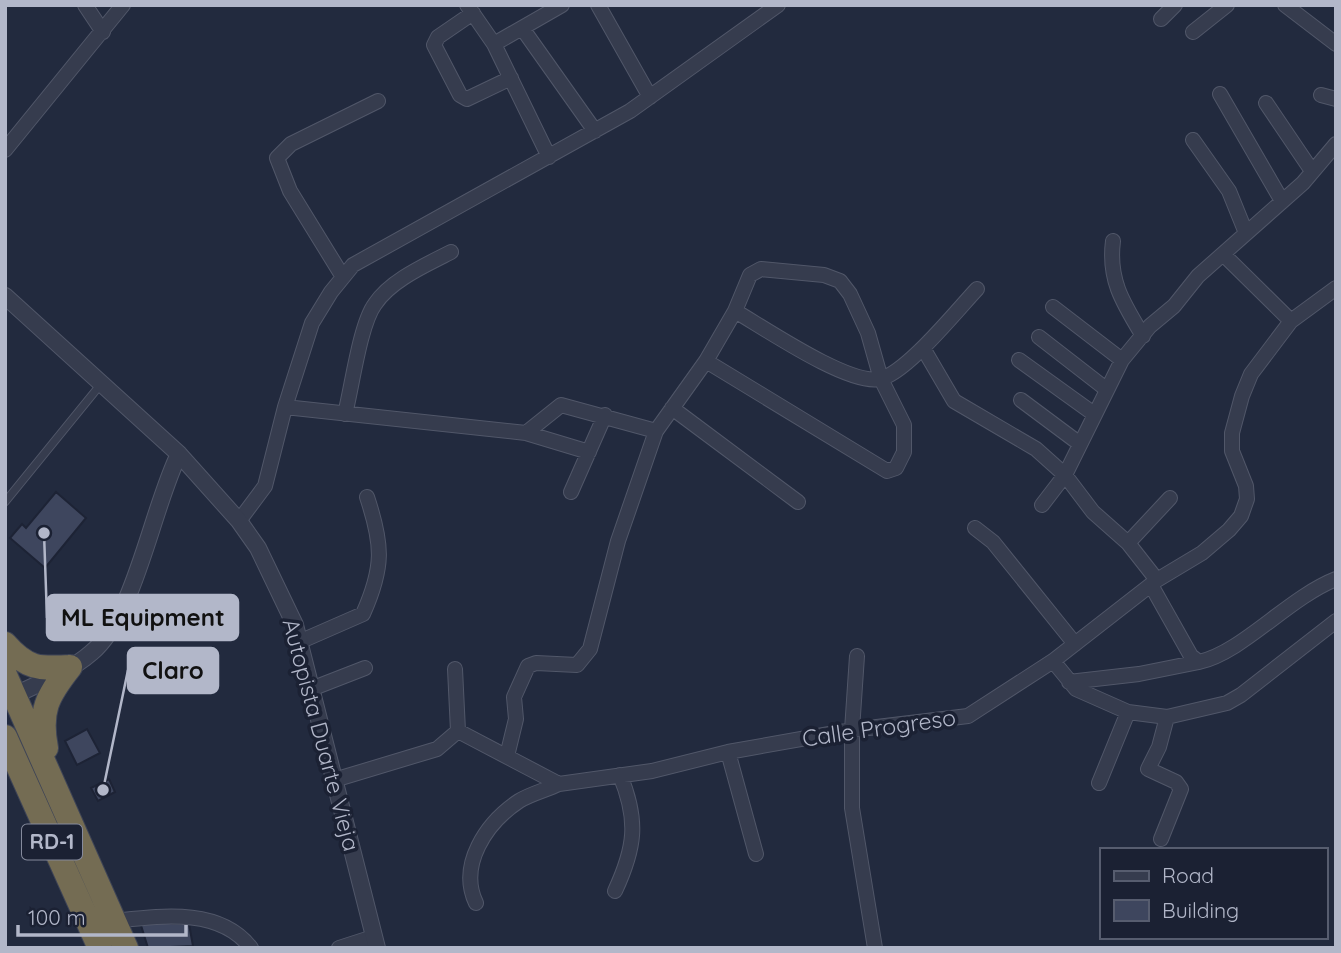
<svg xmlns="http://www.w3.org/2000/svg" width="1341" height="953" viewBox="0 0 1341 953" font-family="Quicksand,sans-serif">
	<style>
		.building { fill: #3e465e; stroke: #1d2335; stroke-width: 2 }
		.lines { fill: none; stroke-linecap: round; stroke-linejoin: round }
		.service-casing { stroke: #515769; stroke-width: 9 }
		.minor-casing { stroke: #515769; stroke-width: 16 }
		.tertiary-casing { stroke: #515769; stroke-width: 18 }
		.motorway-casing { stroke: #3e4456; stroke-width: 26 }
		.service { stroke: #363c4e; stroke-width: 7 }
		.minor { stroke: #363c4e; stroke-width: 14 }
		.tertiary { stroke: #363c4e; stroke-width: 16 }
		.motorway { stroke: #746c53; stroke-width: 24 }
		.labels { text-anchor: middle; stroke-width: 7; stroke-linejoin: round; paint-order: stroke }
		.shield { fill: #1b2133; stroke: #858a9c; stroke-width: 2 }
		.shield-label { font-size: 21px; font-weight: bold; fill: #b2b7c9 }
		.street-label { font-size: 23px; fill: #b2b7c9; stroke: #1b2133 }
		.leader { fill: none; stroke: #b2b7c9; stroke-width: 2.5 }
		.callout-dot { fill: #b2b7c9; stroke: #1b2133; stroke-width: 2.5 }
		.callout { fill: #b2b7c9; stroke: #b2b7c9; stroke-width: 2.5 }
		.callout-label { font-size: 24px; text-anchor: middle; font-weight: bold; fill: #111 }
	</style>
	<rect width="100%" height="100%" fill="#222a3e"/>
	<!-- building -->
	<path class="building" d="M56,492l30,26 -41,50 -35,-30 12,-14 4,4z
		M87,729l13,24 -23,12 -12,-24z
		M109,779l6,13 -17,9 -7,-13z
		M140,922l49,2 4,22 -45,2z"/>
	<g class="lines">
		<defs>
			<path id="service" d="M5,502l96,-118"/>
			<path id="minor" d="M85,5l18,27
				M467,5l27,39 55,113
				M598,5l52,92
				M1285,5l51,39
				M473,13l-35,24 -4,8 26,50 7,4 44,-21
				M1161,19l14,-14
				M522,28l73,103
				M1193,32l34,-27
				M494,44l68,-39
				M1220,94l62,107
				M1321,95l15,4
				M1266,103l46,68
				M1193,140l36,51 17,42
				M5,150l118,-145
				M1113,241c-5,39 10,62 30,95
				M1223,254l68,67
				M343,277l-53,-86 -13,-33 14,-14 87,-43
				M1053,307l69,53
				M735,311c31,18 113,74 144,68 26,-4 79,-70 98,-90
				M1039,337l67,52
				M923,348l31,53 82,48 29,26 28,37 35,31 29,37
				M1019,360l75,54
				M1021,400l59,44
				M285,407l241,26 35,-28 95,26
				M672,408l126,94
				M345,414c7,-27 15,-90 30,-110 16,-24 51,-39 76,-52
				M526,433l63,19
				M571,492l34,-77
				M1042,505l23,-30 57,-115 28,-34 24,-20 24,-30 105,-93 33,-39
				M239,521l26,-35 20,-79 27,-84 19,-31 22,-27 277,-154 148,-106
				M975,528l18,14 82,102
				M1128,543l42,-45
				M1151,585l40,71 8,6c44,-10 89,-64 137,-83
				M299,642l64,-28c21,-47 20,-69 4,-117
				M857,656l-5,74v78l23,140
				M1053,661l23,28 52,23 39,5 60,-14 14,-8 95,-74
				M455,669l3,62
				M1069,682l70,-8 60,-12
				M311,689l54,-21
				M728,752l28,102
				M507,756l9,-37 -2,-22 14,-31 8,-3 41,2 13,-16 28,-108 38,-110 50,-70 29,-50 15,-36 11,-6 63,6 16,6 10,13 18,39 13,46 23,46v27l-8,16 -9,3 -181,-110
				M334,780l103,-31 21,-18 101,53 93,-13 76,-19 124,-22 116,-14 85,-55 104,-81 45,-27 27,-23 12,-14 6,-17 -1,-13 -14,-35v-18l10,-37 9,-22 40,-53 45,-33
				M1099,783l29,-71
				M1161,839l20,-50 -5,-7 -28,-13 11,-22 8,-30
				M615,891c20,-43 24,-70 5,-116
				M476,903c-18,-38 10,-80 43,-102 11,-7 27,-11 40,-17
				M114,921c46,-5 106,-14 137,27
				M339,948l34,-11"/>
			<path id="tertiary" d="M5,296l174,158 60,67 19,27 37,77 82,323
				M7,699c27,-14 61,-26 84,-46 44,-36 61,-145 88,-199"/>
			<path id="motorway" d="M5,644c22,25 34,25 65,23
				M5,675l121,273
				M5,737l95,211
				M46,748c-7,-37 1,-52 24,-81"/>
		</defs>
		<!-- service casing -->
		<use href="#service" class="service-casing"/>
		<!-- minor casing -->
		<use href="#minor" class="minor-casing"/>
		<!-- tertiary casing -->
		<use href="#tertiary" class="tertiary-casing"/>
		<!-- motorway casing -->
		<use href="#motorway" class="motorway-casing"/>
		<!-- service -->
		<use href="#service" class="service"/>
		<!-- minor -->
		<use href="#minor" class="minor"/>
		<!-- tertiary -->
		<use href="#tertiary" class="tertiary"/>
		<!-- motorway -->
		<use href="#motorway" class="motorway"/>
	</g>
	<g class="labels">
		<!-- shield labels -->
		<rect class="shield" x="22" y="824.5" width="60" height="35" rx="5"/>
		<g class="shield-label">
			<text x="52" y="849">RD-1</text>
		</g>
		<!-- street labels -->
		<g class="street-label">
			<text transform="translate(879 728) rotate(-8)" y="8">Calle Progreso</text>
			<text transform="translate(321 735) rotate(75)" y="8">Autopista Duarte Vieja</text>
		</g>
	</g>
	<!-- callouts -->
	<path class="leader" d="M44 533L47 618M103 790L128 670"/>
	<g class="callout-dot">
		<circle cx="44" cy="533" r="7"/>
		<circle cx="103" cy="790" r="7"/>
	</g>
	<g class="callout">
		<rect x="47" y="595" width="191" height="45" rx="7"/>
		<rect x="128" y="648" width="90" height="45" rx="7"/>
	</g>
	<g class="callout-label">
		<text x="143" y="626">ML Equipment</text>
		<text x="173" y="679">Claro</text>
	</g>
	<!-- border -->
	<rect width="1341" height="953" fill="none" stroke="#b2b7c9" stroke-width="14"/>
	<!-- legend -->
	<rect x="1100" y="848" width="228" height="91" fill="#1b2133" stroke="#575d6f" stroke-width="2"/>
	<rect x="1114" y="871" width="35" height="10" fill="#363c4e" stroke="#575d6f" stroke-width="2"/>
	<text x="1162" y="883" font-size="21" fill="#b2b7c9">Road</text>
	<rect x="1114" y="900" width="35" height="21" fill="#3e465e" stroke="#575d6f" stroke-width="2"/>
	<text x="1162" y="918" font-size="21" fill="#b2b7c9">Building</text>
	<!-- scale -->
	<path d="M18 925v10h168v-10" fill="none" stroke="#b2b7c9" stroke-width="3.5"/>
	<text x="28" y="925" font-size="21" fill="#b2b7c9" stroke="#1b2133" stroke-width="5" paint-order="stroke">100 m</text>
</svg>
